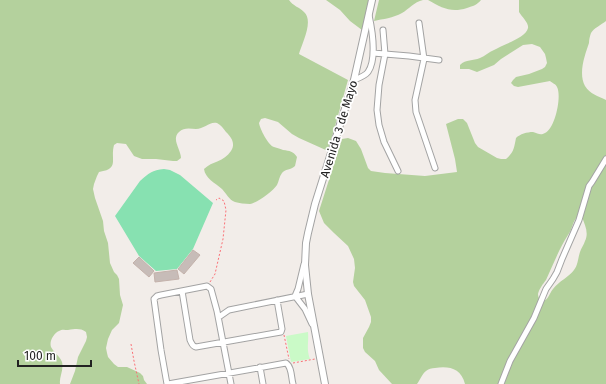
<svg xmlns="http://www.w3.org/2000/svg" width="606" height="384" viewBox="0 0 606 384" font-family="'Fira Sans',sans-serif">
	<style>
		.forest { fill: #b4d19d; fill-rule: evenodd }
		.park { fill: #cafac7 }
		.pitch { fill: #87e1b1 }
		.building { fill: #c7bcb8; stroke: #c4b2ab }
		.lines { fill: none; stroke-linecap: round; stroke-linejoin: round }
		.minor-casing { stroke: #a3a3a3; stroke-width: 7 }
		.tertiary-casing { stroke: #a3a3a3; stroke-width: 8 }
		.path { stroke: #fb7076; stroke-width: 1; stroke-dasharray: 2 2; stroke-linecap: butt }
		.minor { stroke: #fff; stroke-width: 5 }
		.tertiary { stroke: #fff; stroke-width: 6 }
		.labels { text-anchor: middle; stroke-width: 3.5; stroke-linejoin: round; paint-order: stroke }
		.street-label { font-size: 12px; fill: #222; stroke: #fff }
	</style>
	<rect width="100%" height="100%" fill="#f2ede9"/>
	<!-- forest -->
	<path class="forest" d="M0,0h289c4,6 10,7 15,12 10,9 -2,31 -5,42l49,26 -20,71 -29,-13 -7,-4 -14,-12 -13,-4 -4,1 -2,4c1,6 9,22 15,24 3,1 7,2 9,3 7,1 10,1 14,7l-2,9c-4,4 -10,3 -13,7 -3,4 -3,8 -5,12 -4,6 -20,18 -27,19 -5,0 -11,-1 -15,-2 -6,-2 -9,-9 -13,-13 -7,-6 -17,-11 -18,-20 8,-8 20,-7 27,-18 5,-8 0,-14 -5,-19 -3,-4 -5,-7 -9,-9 -7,-2 -13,6 -21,6 -5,0 -12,-2 -17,3 -8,7 2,18 2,26l-4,3h-4l-17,-2h-14l-8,-3 -8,-12 -9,-1 -3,2c-4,15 6,24 -15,27l-2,4 -3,8 -1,5 2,9 8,23 1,10 4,12 2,20 4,9 3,3 2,4 1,16 3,10 -4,18 -7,7 -4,9 -2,9 1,5 1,4 6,7 4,3h9l13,6 3,3 1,4 3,4h-77l5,-13 3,-14 8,-16 1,-4 -1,-5c-6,-4 -10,-3 -18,-2 -3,0 -6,-1 -9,1 -5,2 -10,10 -8,16 3,6 9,9 11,15 2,8 -3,15 -2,22h-60z
		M326,0h43l-7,30 -12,-9 -10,-11z
		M379,0h44c-9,2 -14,9 -21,13 -9,5 -19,6 -28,8z
		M428,0h53c-4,5 -8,6 -14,8 -16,5 -25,0 -39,-8z
		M519,0h87v21c-5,4 -12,7 -15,12 -1,3 -2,6 -2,10 -4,12 -11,30 -4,43 5,8 13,10 21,14v284h-141c-4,-16 -16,-18 -30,-16 -3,0 -7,1 -9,3 -4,3 -6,9 -9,13h-25l-13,-14 -4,-9 -10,-9 -2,-4v-10l6,-11 2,-5v-5l-6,-17 -11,-14 -1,-4 2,-14 -1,-9 -6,-13 -14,-13 -10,-10 -5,-12 23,-72 6,-1 8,3 5,8 7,19 3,3 14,2 40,3 32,-4 -2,-13 -9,-35 12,-5h5l4,4 8,20 3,4 19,11 4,1h5c8,-7 8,-11 10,-21 4,-4 11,-6 17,-6 5,1 7,4 12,1 10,-4 17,-37 12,-46 -1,-3 -5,-4 -7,-6l-32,6 -4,-1 -3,-3 2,-3 3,-3 13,-3 13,-5 3,-2 2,-4 -1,-5 -1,-4 -5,-7 -8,-3 -9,1 -22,14 -7,6 -17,7 -8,-3h-9v-4c6,-6 13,-4 20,-7 5,-2 9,-6 14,-8 8,-5 32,-12 34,-22 1,-5 -6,-11 -9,-16zM578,216l4,1c3,8 7,16 3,24 -1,4 -4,7 -5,11 -2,6 -2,13 -6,18 -5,7 -15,11 -21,19 -4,5 -4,10 -11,13 -3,-3 -4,-5 -4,-8 1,-5 5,-10 8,-14 7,-15 13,-31 22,-45 5,-7 4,-13 10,-19z"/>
	<!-- park -->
	<path class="park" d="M308,332c1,11 -2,16 2,27l-19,3 -5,-26z"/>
	<!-- pitch -->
	<path class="pitch" d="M164,169l6,1 10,5 33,28 -20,46 -16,20 -21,2 -17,-15 -24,-40 25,-35c9,-8 12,-11 24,-12z"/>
	<!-- building -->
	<path class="building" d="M193,250l7,5 -16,19 -6,-5z
		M139,257l15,14 -5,6 -16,-14z
		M177,270l2,9 -24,3 -1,-9z"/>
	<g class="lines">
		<defs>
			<path id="minor" d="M419,23l5,36 -9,41 1,12 19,56
				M383,30l2,24 -6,31 -2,25 2,15 5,17 14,29
				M373,53l36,3 30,4
				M354,80c5,-2 11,-4 14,-8 9,-13 4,-43 1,-57
				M304,264l-6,25 -3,7 10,13 7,15
				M182,291l8,49c2,4 2,6 6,7l85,-15 1,-3 -5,-29
				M219,317l10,-7 79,-16
				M260,367l3,17
				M167,384l-6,-34 -7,-51 3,-3 4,-1 46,-9 4,3 6,22 14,73
				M168,384l118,-21c6,4 5,14 7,21
				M501,384l9,-23 24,-43 12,-29 7,-10 4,-7 5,-13 17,-39 10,-34 3,-4 14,-23"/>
			<path id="tertiary" d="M325,384l-17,-90 -3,-29 1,-22 2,-10 7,-29 39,-124 18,-80"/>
		</defs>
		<!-- minor casing -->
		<use href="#minor" class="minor-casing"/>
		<!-- tertiary casing -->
		<use href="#tertiary" class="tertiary-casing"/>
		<!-- path -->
		<path class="path" d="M210,282l5,-8 8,-35 3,-29 -2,-9 -5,-3 -3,2
			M284,335l5,24
			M131,344l3,17 5,23
			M293,363l22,-4"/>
		<!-- minor -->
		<use href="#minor" class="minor"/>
		<!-- tertiary -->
		<use href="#tertiary" class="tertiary"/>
	</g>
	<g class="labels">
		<!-- street labels -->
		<g class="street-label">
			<text transform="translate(339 129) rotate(-73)" y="4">Avenida 3 de Mayo</text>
		</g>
	</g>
	<!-- scale -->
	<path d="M18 360v6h73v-6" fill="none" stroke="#222222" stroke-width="2"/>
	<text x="24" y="360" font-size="12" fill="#222222" stroke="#ffffff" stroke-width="3" paint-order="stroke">100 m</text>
</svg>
